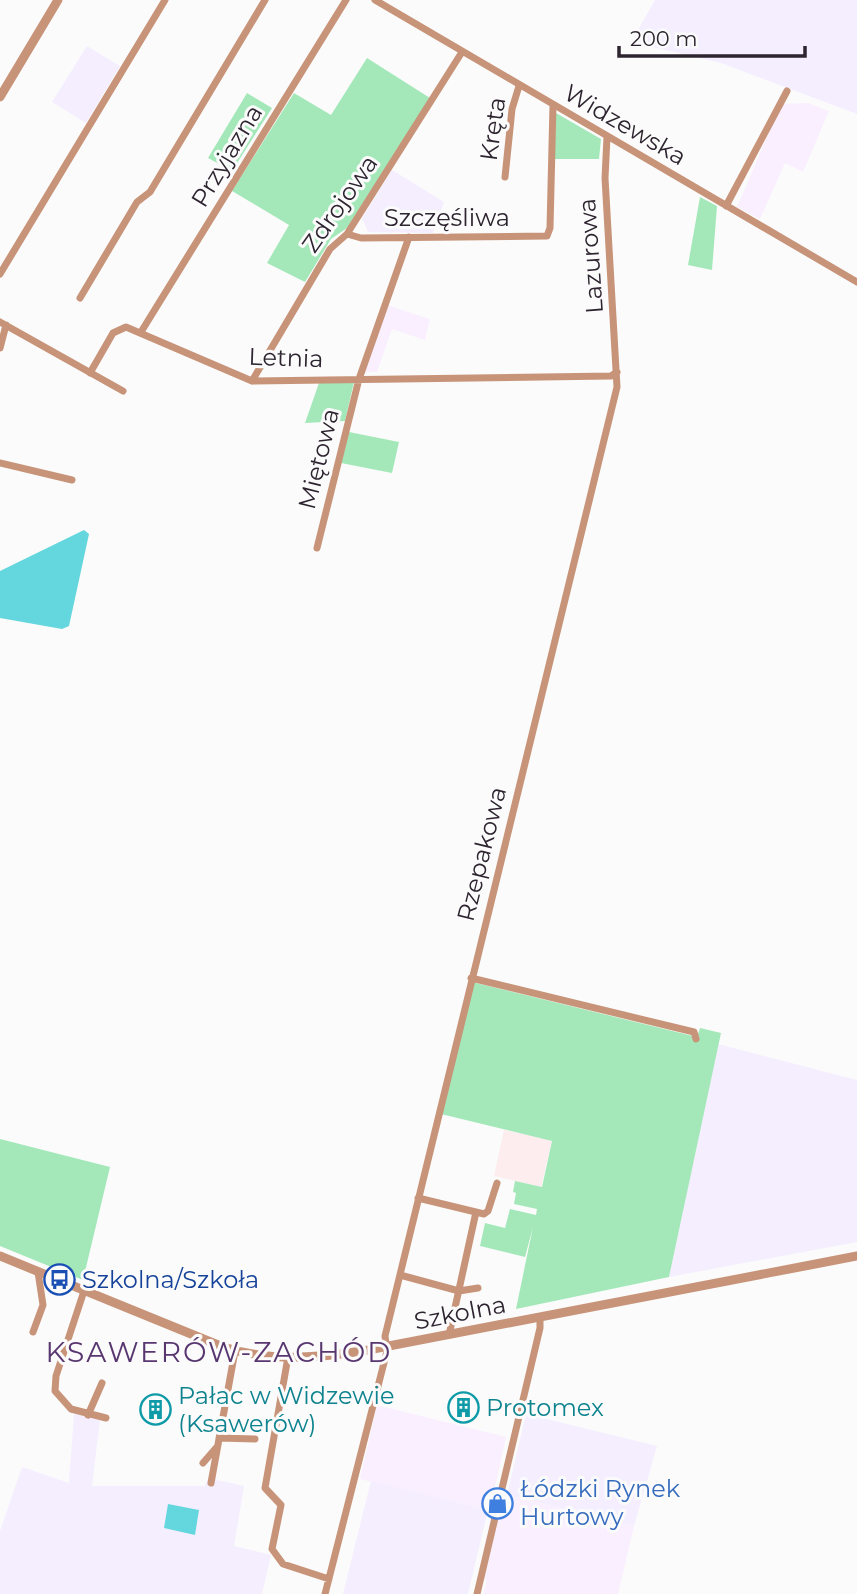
<svg xmlns="http://www.w3.org/2000/svg" width="857" height="1594" viewBox="0 0 857 1594" font-family="Montserrat,sans-serif">
	<style>
		.built { fill: #faeffe }
		.industrial { fill: #f4eeff }
		.education { fill: #fdedee }
		.green { fill: #a4e8ba }
		.water { fill: #64d7de }
		.lines { fill: none; stroke-linecap: round; stroke-linejoin: round }
		.minor { stroke: #c89479; stroke-width: 7 }
		.tertiary { stroke: #c89479; stroke-width: 9 }
		.labels { text-anchor: middle; stroke-width: 6; stroke-linejoin: round; paint-order: stroke }
		.street-label { font-size: 24px; fill: #2d2430; stroke: #fbfbfb }
		.transit-label { font-size: 24px; fill: #164399; stroke: #fbfbfb; text-anchor: start }
		.culture-label { font-size: 24px; fill: #0d838f; stroke: #fbfbfb; text-anchor: start }
		.shop-label { font-size: 24px; fill: #366cbe; stroke: #fbfbfb; text-anchor: start }
		.quarter-label { font-size: 28px; letter-spacing: 2px; fill: #58366f; stroke: #fbfbfb }
	</style>
	<rect width="100%" height="100%" fill="#fbfbfb"/>
	<!-- built -->
	<path class="built" d="M808,103l21,8 -26,61 -18,-9 -25,56 -23,-12 44,-103z
		M387,305l43,14 -5,21 -33,-11 -15,43h-13z
		M377,1405l129,32 -12,55 140,34 -16,68h-135l4,-14 -9,-3 12,-56 -2,-11 -128,-31z"/>
	<!-- industrial -->
	<path class="industrial" d="M655,0h202v114l-136,-51 -90,-21z
		M87,46l33,20 -34,57 -34,-21z
		M392,170l52,32 -11,31 -65,-1 -6,-14z
		M718,1044l139,36v162l-188,35z
		M74,1414l26,5 -8,67h113l3,-8 36,8 -10,60 37,9 -9,39h-262v-63l22,-64 47,16z
		M526,1414l131,32 -23,80 -127,-31z
		M371,1481l117,29 -20,84h-125z"/>
	<!-- education -->
	<path class="education" d="M504,1130l48,10 -11,47 -47,-11z"/>
	<!-- green -->
	<path class="green" d="M367,58l63,40 -83,130 -16,11 -26,43 -38,-19 22,-38 -57,-34 62,-98 37,22z
		M247,93l25,15 -40,63 -24,-13z
		M556,113l45,26 -2,20h-45z
		M700,197l17,9 -5,64 -24,-5z
		M354,382l-9,39 -40,2 14,-40z
		M349,432l50,10 -7,31 -51,-10z
		M472,982l225,55 3,-9 21,5 -52,244 -153,32 17,-82 -8,30 -45,-11 5,-23 20,5 5,-19 26,6 1,-6 -23,-5 2,-11 -3,-1 2,-11 27,6 10,-46 -111,-27z
		M0,1139l110,28 -27,113 -83,-34z"/>
	<!-- water -->
	<path class="water" d="M84,530l5,4 -20,92 -7,3 -62,-11v-47z
		M168,1504l31,6 -4,25 -31,-7z"/>
	<g class="lines">
		<!-- minor -->
		<path class="minor" d="M375,0l482,282
			M505,177l7,-68 7,-23
			M726,206l61,-115
			M347,234l14,4 186,-2 3,-8 3,-123
			M0,274l165,-274
			M80,298l57,-96 13,-10 115,-192
			M0,322l123,69
			M141,332l205,-332
			M0,348l6,-23
			M90,373l23,-40 13,-6 126,54 359,-5 6,-4
			M252,381l78,-132 17,-15 115,-182
			M0,463l72,17
			M317,548l42,-169 50,-142
			M471,978l223,54 2,7
			M418,1198l66,16 4,-3 9,-28
			M400,1275l59,16 19,-3
			M84,1291l-28,85 -1,15 16,18 35,9
			M33,1332l10,-27 -5,-33
			M449,1335l27,-123
			M288,1357l-23,131 16,17 -9,44 11,15 46,15
			M88,1415l14,-32
			M219,1438l36,1
			M203,1463l13,-15
			M211,1483l24,-132
			M325,1594l62,-243 -2,-15 232,-949 -12,-209 2,-41
			M477,1594l63,-266v-11"/>
		<!-- tertiary -->
		<path class="tertiary" d="M0,97l58,-97
			M0,1256l223,91c47,15 97,11 145,3l489,-94"/>
	</g>
	<!-- icons -->
	<defs>
		<symbol id="bus-ring" viewBox="-11 -11 22 22"><circle r="9.5" fill="#fbfbfb" stroke="#1a4fb4" stroke-width="1.5"/><path d="M-5-6H5V4H4V6H2V4H-2V6H-4V4H-5ZM-3.5-4V0h7V-4ZM-3.5 1.2v1.5H-2V1.2ZM2 1.2v1.5H3.5V1.2Z" fill="#1a4fb4"/></symbol>
		<symbol id="building-ring" viewBox="-11 -11 22 22"><circle r="9.5" fill="#fbfbfb" stroke="#0f9aa8" stroke-width="1.5"/><path d="M-4-6H4V6H1V3H-1V6H-4ZM-2.5-4.3h1.7v1.8h-1.7ZM.8-4.3h1.7v1.8H.8ZM-2.5-1h1.7V.8h-1.7ZM.8-1h1.7V.8H.8Z" fill="#0f9aa8"/></symbol>
		<symbol id="shop-ring" viewBox="-11 -11 22 22"><circle r="9.5" fill="#fbfbfb" stroke="#3f7fe0" stroke-width="1.5"/><path d="M-5-2.5h2.3a2.7 3.5 0 0 1 5.4 0H5L5.5 6h-11ZM-1.5-2.5h3a1.5 2.3 0 0 0-3 0Z" fill="#3f7fe0"/></symbol>
	</defs>
	<g fill-rule="evenodd">
		<use href="#bus-ring" x="42" y="1262" width="35" height="35"/>
		<use href="#building-ring" x="446" y="1390" width="35" height="35"/>
		<use href="#building-ring" x="138" y="1392" width="35" height="35"/>
		<use href="#shop-ring" x="480" y="1486" width="35" height="35"/>
	</g>
	<g class="labels">
		<!-- street labels -->
		<g class="street-label">
			<text transform="translate(625 125) rotate(30)" y="8">Widzewska</text>
			<text transform="translate(493 129) rotate(-82)" y="8">Kręta</text>
			<text transform="translate(227 156) rotate(-59)" y="8">Przyjazna</text>
			<text transform="translate(340 204) rotate(-55)" y="8">Zdrojowa</text>
			<text x="447" y="226">Szczęśliwa</text>
			<text transform="translate(591 256) rotate(-94)" y="8">Lazurowa</text>
			<text transform="translate(286 358) rotate(2)" y="8">Letnia</text>
			<text transform="translate(319 459) rotate(-76)" y="8">Miętowa</text>
			<text transform="translate(482 854) rotate(-76)" y="8">Rzepakowa</text>
			<text transform="translate(460 1313) rotate(-11)" y="8">Szkolna</text>
		</g>
		<!-- transit labels -->
		<g class="transit-label">
			<text x="82" y="1288">Szkolna/Szkoła</text>
		</g>
		<!-- culture labels -->
		<g class="culture-label">
			<text x="178" y="1404">Pałac w Widzewie<tspan x="178" dy="28">(Ksawerów)</tspan></text>
			<text x="486" y="1416">Protomex</text>
		</g>
		<!-- shop labels -->
		<g class="shop-label">
			<text x="520" y="1497">Łódzki Rynek<tspan x="520" dy="28">Hurtowy</tspan></text>
		</g>
		<!-- quarter labels -->
		<g class="quarter-label">
			<text x="219" y="1362">KSAWERÓW-ZACHÓD</text>
		</g>
	</g>
	<!-- scale -->
	<path d="M619 46v10h186v-10" fill="none" stroke="#2d2430" stroke-width="3.5"/>
	<text x="630" y="46" font-size="21" fill="#2d2430" stroke="#fbfbfb" stroke-width="5" paint-order="stroke">200 m</text>
</svg>
